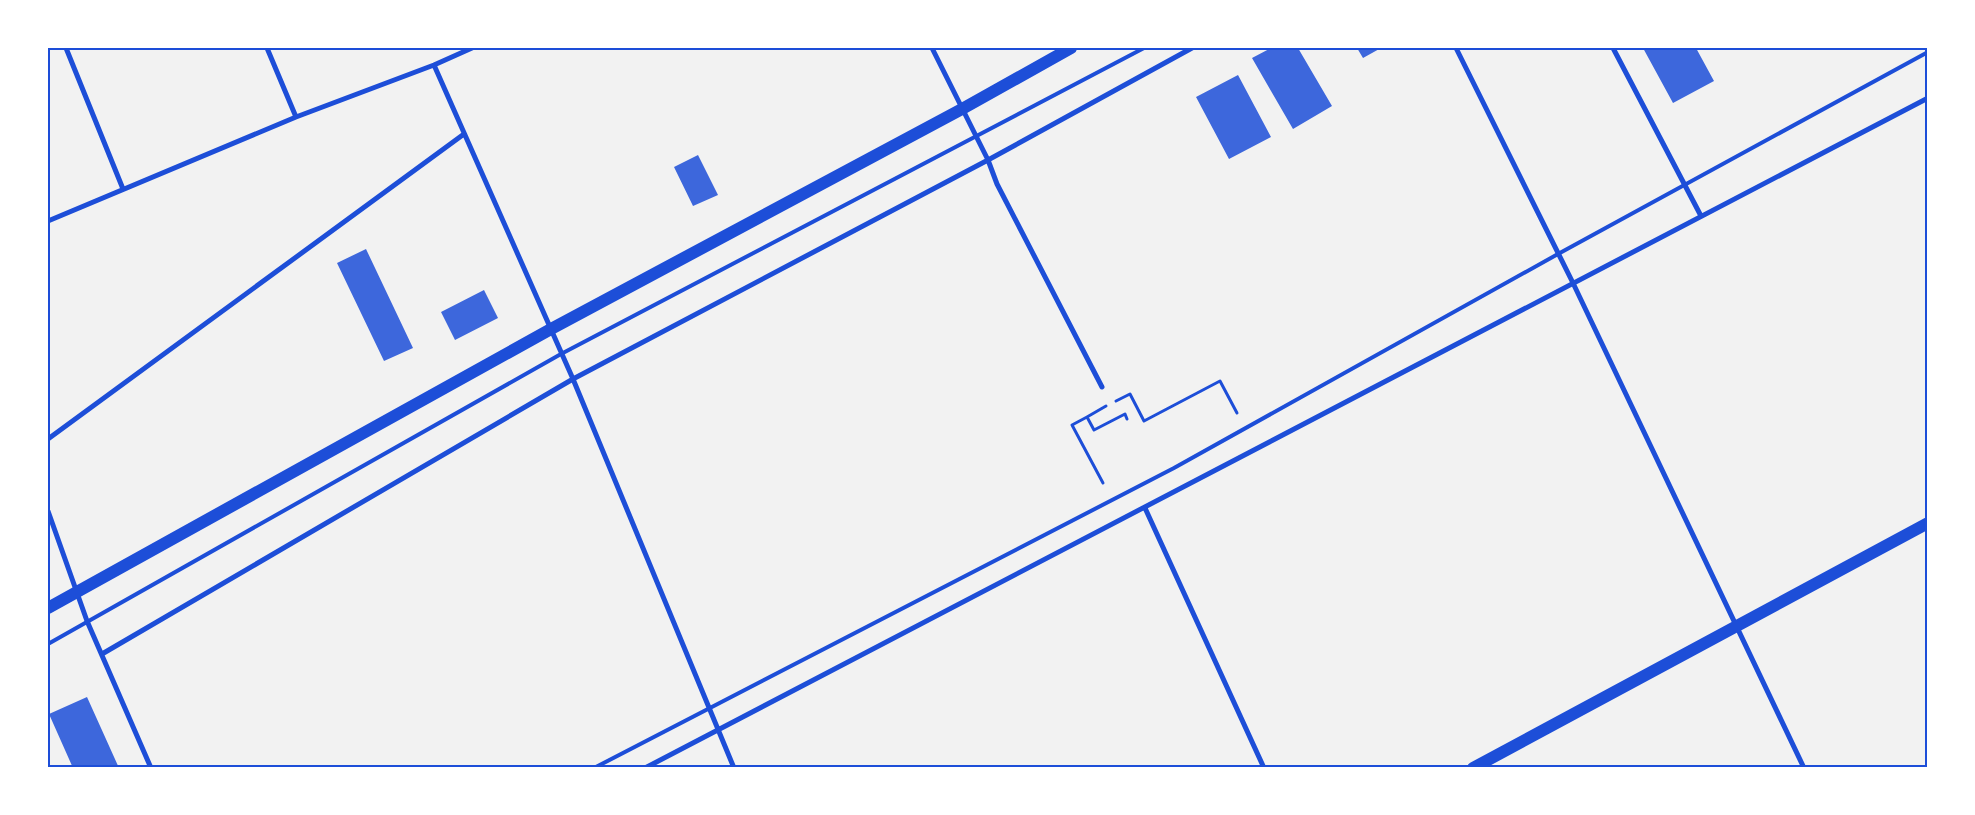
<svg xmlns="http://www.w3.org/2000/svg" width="1975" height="815" viewBox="0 0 1975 815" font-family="'Open Sans',sans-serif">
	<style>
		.building { fill: #3d67dc }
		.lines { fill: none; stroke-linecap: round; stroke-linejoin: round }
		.path { stroke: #1d4ed8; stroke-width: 3 }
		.service { stroke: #1d4ed8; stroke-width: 4 }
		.minor { stroke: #1d4ed8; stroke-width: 5 }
		.primary { stroke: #1d4ed8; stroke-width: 12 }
		.neatline { fill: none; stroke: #1d4ed8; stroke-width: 2 }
	</style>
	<rect width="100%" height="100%" fill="#f2f2f2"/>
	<!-- building -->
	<path class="building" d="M1271,48h27l34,58 -39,23 -41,-71z
		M1357,48h24l-18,10z
		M1643,48h53l18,33 -41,22z
		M1238,75l33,62 -42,22 -33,-62z
		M698,155l20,40 -25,11 -19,-39z
		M366,249l47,99 -29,13 -47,-98z
		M484,290l14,28 -43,22 -14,-28z
		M87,697l32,71h-46l-24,-54z"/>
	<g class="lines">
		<!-- path -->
		<path class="path" d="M1116,401l14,-7 14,27 76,-40 17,32
			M1106,406l-19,11 7,13 31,-16 2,5
			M1087,417l-15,8 31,58"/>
		<!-- service -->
		<path class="service" d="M48,644l513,-290 583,-306
			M594,768l580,-300 384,-214 370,-202"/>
		<!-- minor -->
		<path class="minor" d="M66,48l57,141
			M267,48l29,69
			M932,48l56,112 9,24 105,203
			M1456,48l117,235 231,485
			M1613,48l88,168
			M434,65l139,314 161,389
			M48,221l248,-104 138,-52 38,-17
			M48,439l416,-305
			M1145,508l119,260
			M48,511l39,110 64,147
			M102,654l471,-275 415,-219 204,-112
			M645,768l1283,-670"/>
		<!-- primary -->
		<path class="primary" d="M48,608l503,-279 411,-220 109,-61
			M1473,768l455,-245"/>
	</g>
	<!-- border -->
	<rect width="1975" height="815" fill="none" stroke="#ffffff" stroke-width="98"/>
	<rect x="49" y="49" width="1877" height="717" class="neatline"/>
</svg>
